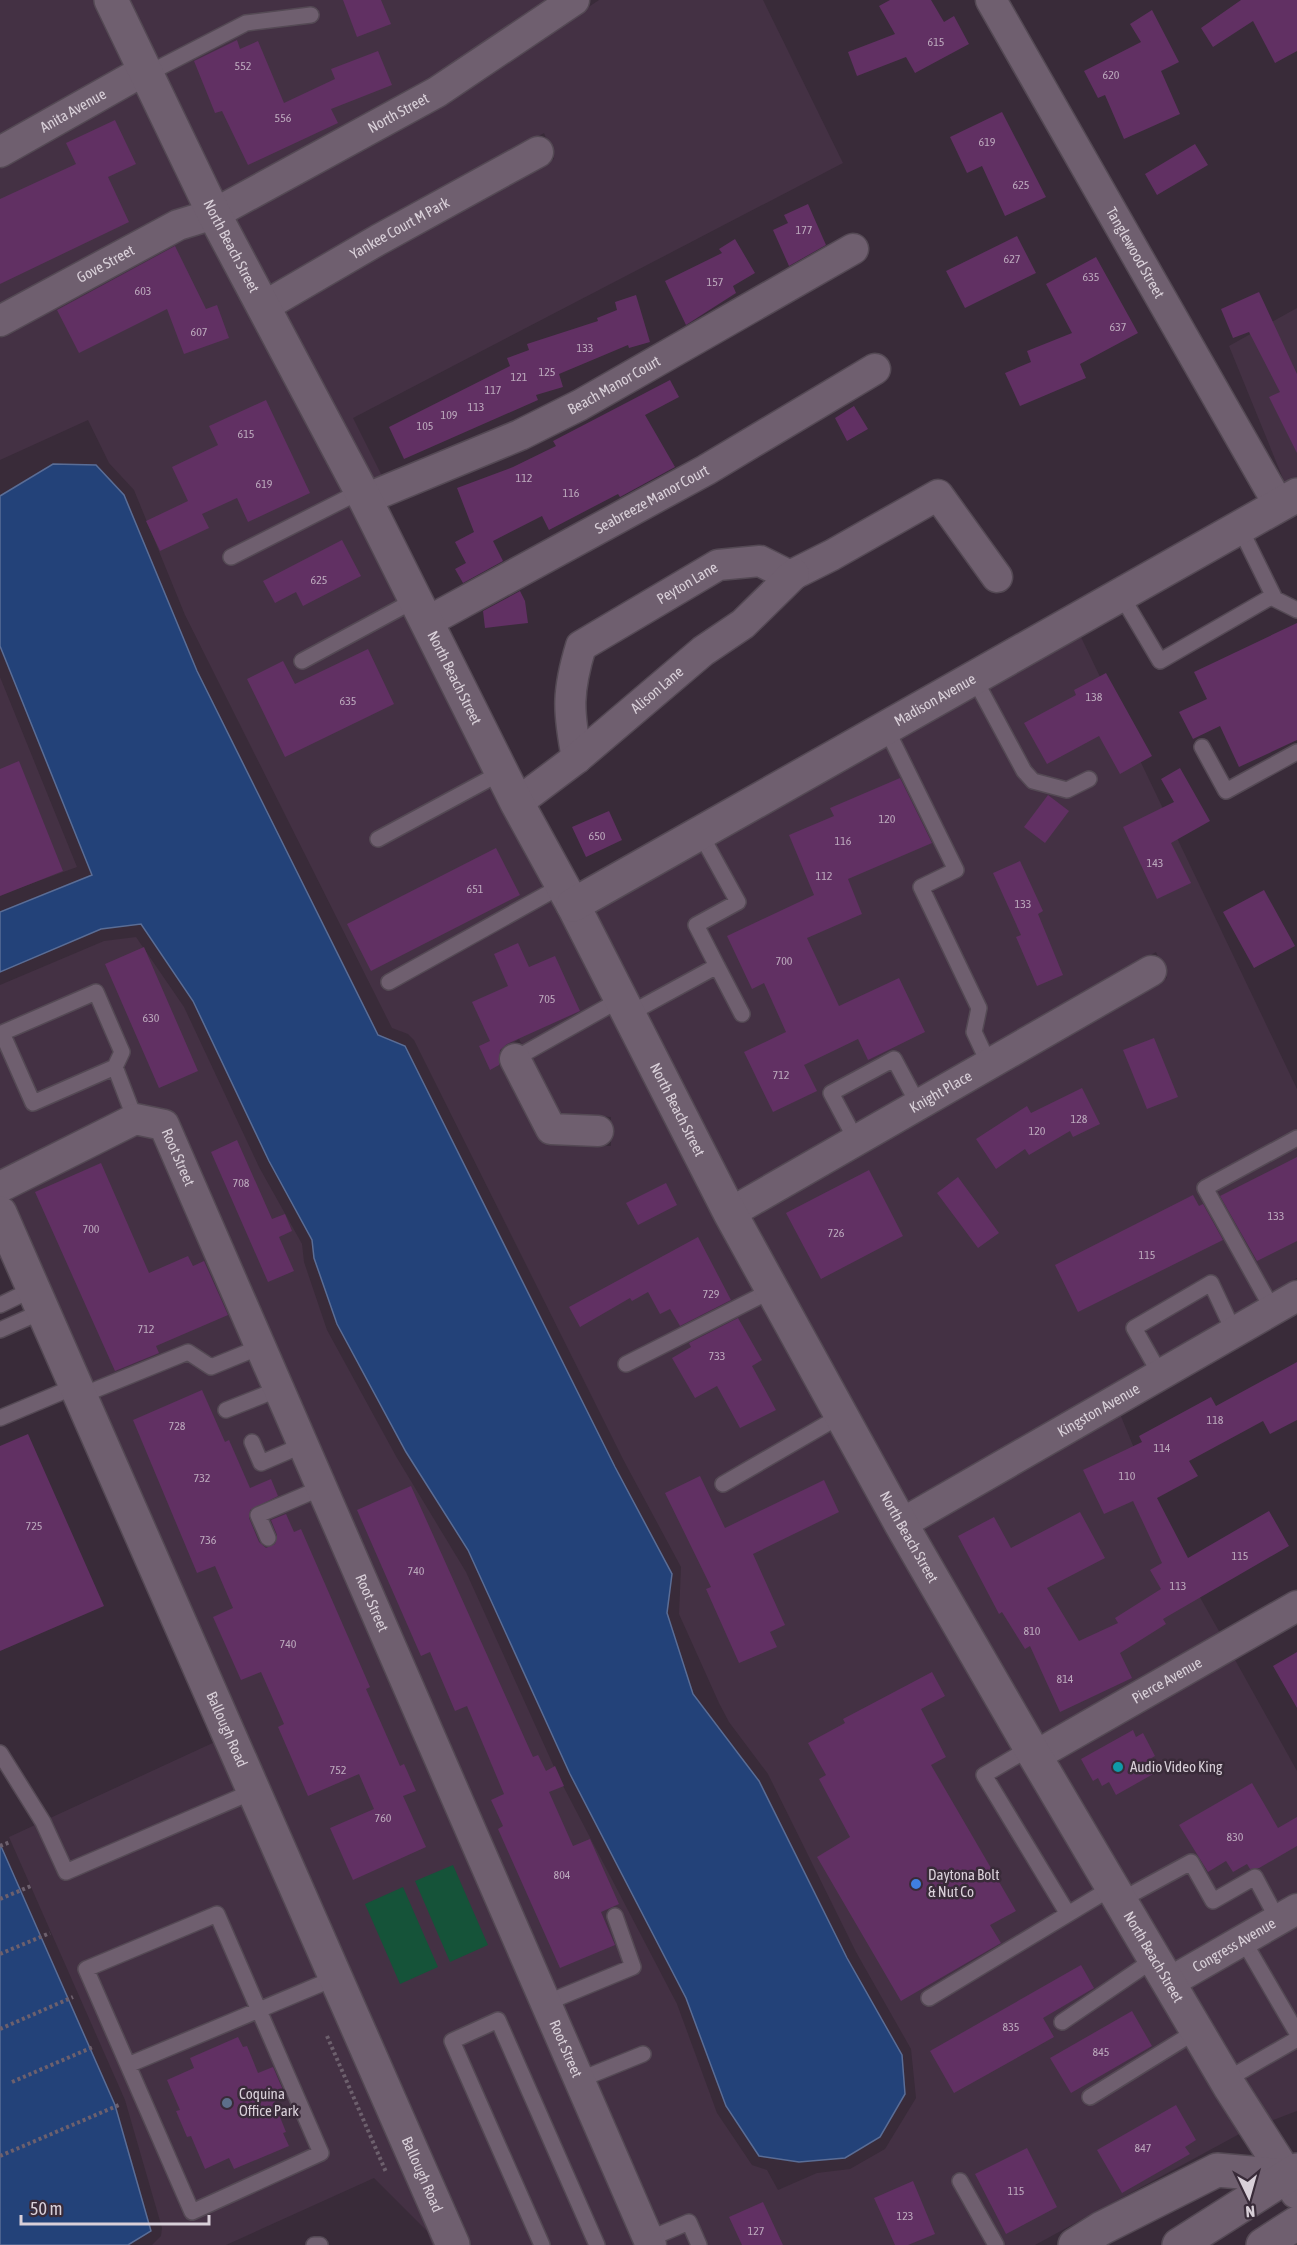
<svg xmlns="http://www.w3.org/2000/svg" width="1297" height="2245" viewBox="0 0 1297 2245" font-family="'Asap Condensed',sans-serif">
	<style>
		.built { fill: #443144; fill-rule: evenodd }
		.green { fill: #155339 }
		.water { fill: #234279; stroke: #5a6d96; stroke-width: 1.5 }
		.building { fill: #613063 }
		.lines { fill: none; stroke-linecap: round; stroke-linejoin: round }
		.service-casing { stroke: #544954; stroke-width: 18 }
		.minor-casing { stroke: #544954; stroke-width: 33 }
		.tertiary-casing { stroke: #544954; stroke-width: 36 }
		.secondary-casing { stroke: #544954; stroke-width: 36 }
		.path { stroke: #6d606d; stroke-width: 4; stroke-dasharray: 3 3; stroke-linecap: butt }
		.service { stroke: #6f5f6f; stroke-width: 15 }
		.minor { stroke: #6f5f6f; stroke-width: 30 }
		.tertiary { stroke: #6f5f6f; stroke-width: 33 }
		.secondary { stroke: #6f5f6f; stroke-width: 33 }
		.culture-dot { fill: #0f9aa8; stroke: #392b39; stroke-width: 2 }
		.shop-dot { fill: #3f7fe0; stroke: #392b39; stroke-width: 2 }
		.service-dot { fill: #5c6f8a; stroke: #392b39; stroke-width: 2 }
		.labels { text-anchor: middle; stroke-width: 5; stroke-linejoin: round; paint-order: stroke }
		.number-label { font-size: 12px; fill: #bba8bc }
		.street-label { font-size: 15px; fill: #d9d0d9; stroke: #392b39 }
		.poi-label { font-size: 15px; fill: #d9d0d9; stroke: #392b39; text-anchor: start }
	</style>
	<rect width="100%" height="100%" fill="#392b39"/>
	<!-- built -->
	<path class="built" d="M0,0h97l31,64 -128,72z
		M126,0h423l-119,79 -210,116z
		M599,0h164l80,163 -490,255 29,58 -12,5 -89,-168 273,-154 -10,-26 -172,94 -104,61 -36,-68 210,-115z
		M140,89l55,116 -195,100v-136z
		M208,231l1035,1901 -208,113h-370l-490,-1126 -175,52v-186l104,-44 32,-4 48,70 75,160 43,77 2,18 23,68 70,128 69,114 94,208 117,224 40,109 35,52 15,5 11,20 39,-17 33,-4 35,-20 31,-51 -5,-49 -55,-97 -88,-178 -39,-52 -10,-19 -40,-89 2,-47 -57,-106 -210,-421 -6,-6 -16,-6 -207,-413 -51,-125 -25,-27 -21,-43 -88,40v-122l182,-99zM519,1039l40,75 52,3v29l-60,-3 -11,-7 -42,-83z
		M1297,308v171l-11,7 -57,-140z
		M1080,635l217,454v189l-391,227 -158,-286 419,-241 -11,-26 -421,242 -144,-283z
		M0,677l77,190 -77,28z
		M137,1134l18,4 482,1107h-170l-459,-1046z
		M1120,1414l63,153 37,66 -181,104 -119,-207z
		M1234,1658l63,113v122l-123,70 -121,-202z
		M217,1741l222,504h-7l-5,-14 -53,-53 -148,67h-74l9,-9 1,-8 -37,-128 -116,-263z
		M1297,1926v185l-29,11 -80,-134z"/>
	<!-- green -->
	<path class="green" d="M453,1865l35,80 -38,17 -35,-81z
		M403,1887l35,80 -38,17 -35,-80z"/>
	<!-- water -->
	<path class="water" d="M53,464l43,1 28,30 73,176 181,364 27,11 210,421 57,107 -5,39 26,81 66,87 88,177 55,97 3,39 -25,43 -35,21 -46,4 -40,-6 -33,-50 -40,-108 -116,-224 -102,-224 -62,-98 -69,-128 -23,-66 -2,-18 -43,-79 -76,-160 -52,-77 -40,5 -101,43v-60l92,-37 -92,-229v-150z
		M0,1844l115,261 36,126 -23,14h-128z"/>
	<!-- building -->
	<path class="building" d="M343,0h38l10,24 -34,13z
		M890,0h41l13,22 10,-6 15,28 -54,29 -9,-16 -49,19 -9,-24 47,-18 -16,-28z
		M1241,0h56v51l-22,12 -22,-42 -40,26 -12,-19z
		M1152,10l27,52 -18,9 19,43 -56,25 -19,-44 -7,3 -14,-27 57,-29 -11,-18z
		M237,40l3,9 18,-8 26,62 51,-24 -4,-10 47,-18 14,34 -61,24 7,14 -90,42 -26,-54 -7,2 -21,-52z
		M1002,112l44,85 -41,19 -23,-50 -15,7 -17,-36z
		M115,120l21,44 -28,13 21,45 -129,62v-85l76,-35 -10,-21z
		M1195,144l13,21 -51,30 -12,-21z
		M808,204l18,41 -37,21 -16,-36 15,-7 -4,-8z
		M1017,236l19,37 -71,35 -19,-37z
		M735,239l20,34 -22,13 3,7 -50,32 -21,-44 57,-28 -3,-4z
		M175,246l31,63 11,-4 12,33 -45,16 -17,-45 -88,44 -22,-43z
		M1096,257l42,76 -58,31 6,14 -66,28 -15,-33 26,-11 -4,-11 45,-18 -26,-49z
		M1259,292l38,82v79l-28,-56 11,-5 -31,-60 -16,6 -12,-29z
		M636,295l14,47 -21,6 -1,-3 -69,29 4,13 -27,8 2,5 -134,59 -15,-32 121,-61 -3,-8 22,-8 -2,-6 71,-23 -1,-3 20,-8 -2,-8z
		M670,380l9,17 -34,18 30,52 -55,30 -2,-3 -69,36 -7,-14 -49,25 10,20 -40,22 -8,-14 11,-6 -11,-21 19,-10 -17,-44 56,-21 43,-21 -3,-5z
		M266,400l44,93 -62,29 -11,-24 -35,16 7,14 -49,23 -14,-30 42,-20 -16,-34 46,-22 -9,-19z
		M854,406l14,23 -21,12 -12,-23z
		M342,540l19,36 -58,30 -7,-14 -21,11 -12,-22z
		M520,591l5,10 3,22 -43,5 -2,-17z
		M1297,623v117l-58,27 -19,-41 -27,13 -14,-27 28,-13 -13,-27z
		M368,649l26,55 -109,53 -38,-78 36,-18 12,23z
		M1106,673l46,83 -32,18 -21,-38 -52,28 -23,-41 52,-28 -2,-5z
		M19,761l44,110 -63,25v-127z
		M1180,768l30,53 -39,22 20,40 -34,16 -34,-72 51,-25 -13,-23z
		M900,778l32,65 -84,36 14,35 -55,24 32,68 60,-28 26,54 -57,28 -10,-21 -54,26 13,26 -44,21 -29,-60 42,-20 -22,-49 -12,6 -25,-53 87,-41 -25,-60 45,-19 -4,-8z
		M1048,795l21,16 -24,32 -21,-16z
		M609,811l13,29 -36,17 -14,-30z
		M496,848l24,47 -149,76 -24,-47z
		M1020,861l23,50 -5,3 25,61 -26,11 -21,-49 5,-2 -28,-62z
		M1264,890l31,56 -41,22 -31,-56z
		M518,943l11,24 26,-11 25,55 -73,33 -7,6 -1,15 -9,5 -11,-24 11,-5 -18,-39 36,-16 -14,-32z
		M144,947l54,124 -39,17 -54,-124z
		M1154,1038l24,59 -31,12 -24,-59z
		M1082,1088l18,36 -27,13 -3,-6 -41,24 -4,-6 -29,20 -20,-30 51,-33 4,7z
		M237,1140l35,79 13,-5 7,17 -13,6 15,34 -26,11 -57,-130z
		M1297,1157v84l-40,20 -37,-65z
		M101,1163l48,110 39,-17 5,10 11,-5 24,54 -72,31 3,7 -44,18 -80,-179z
		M869,1170l34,66 -82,43 -35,-66z
		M958,1177l41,56 -21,15 -41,-55z
		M666,1183l11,22 -39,20 -12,-22z
		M1193,1195l6,11 4,-2 20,36 -145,72 -23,-47z
		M698,1237l33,63 -51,26 -10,-17 -10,5 -12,-22 -16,9 -2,-3 -50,29 -11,-20z
		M738,1318l24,42 -10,6 24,44 -36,18 -23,-42 -22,12 -23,-40 19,-11 -2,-4z
		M1297,1362v58l-27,14 -7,-13 -74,40 9,15 -41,22 31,60 81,-47 20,35 -126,73 3,5 -46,29 12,25 -72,34 -30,-66 -5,3 -23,-37 -3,2 -41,-78 36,-19 17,31 69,-36 25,46 -58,30 32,53 39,-18 -3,-5 46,-29 -11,-19 12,-7 -29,-62 -29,13 -21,-44 59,-28 -3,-6 72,-39 5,9z
		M202,1390l23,52 4,-2 21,48 21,-9 7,17 -28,14 -1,8 10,24 7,6 9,-4 2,-9 -6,-15 15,-6 8,18 7,-3 69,158 -4,2 34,77 4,-2 12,27 -13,5 23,51 -73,33 -23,-52 44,-19 -15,-35 -51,22 -30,-69 6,-3 -23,-52 -20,8 -28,-63 20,-9 -18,-42 -18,7 -64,-153z
		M28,1434l76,172 -104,45v-205z
		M700,1476l25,52 99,-48 15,32 -86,42 32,71 -15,7 7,15 -38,16 -33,-74 5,-2 -46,-94z
		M411,1486l122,271 5,-2 8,16 9,-5 9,20 -15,6 24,54 17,-7 29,65 -18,8 14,33 -55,23 -62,-139 5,-3 -12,-26 13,-6 -37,-88 -12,5 -25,-59 -9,4 -64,-146z
		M1297,1652v56l-24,-42z
		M932,1672l13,24 -24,13 25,48 -15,8 85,146 -26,14 11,18 -100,58 -84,-144 33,-20 -31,-58 7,-4 -18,-32 37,-20 -2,-4z
		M1133,1730l3,7 7,-4 12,23 -7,4 7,13 -39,22 -7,-13 -7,4 -4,-8 -5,3 -12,-22z
		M1252,1783l26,45 19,-11v29l-38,22 -9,1 -3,-5 -14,8 -7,-11 -18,11 -29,-47z
		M1081,1965l13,23 -51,30 11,19 -100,56 -24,-42z
		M1132,2011l20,35 -81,47 -21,-35z
		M238,2037l5,10 4,-1 11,27 15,-6 13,30 -12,5 12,30 -3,1 6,13 -55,23 -5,-11 -24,11 -14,-33 -4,1 -11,-26 4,-1 -13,-30 27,-12 -4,-10z
		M1176,2105l20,35 -11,7 5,7 -68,39 -25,-43z
		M1027,2148l30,59 -51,27 -31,-60z
		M913,2181l22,53 -27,11h-13l-21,-47z
		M763,2202l20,43h-41l-13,-28z"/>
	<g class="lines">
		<defs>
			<path id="service" d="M147,74l99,-51 65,-8
				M1240,528l35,71
				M231,557l130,-66
				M1121,595l39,66 111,-64 26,13
				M302,661l113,-61
				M974,678l50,93 9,10 34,9 22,-11
				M886,728l70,142 -35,17 58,121 -5,24 15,32
				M1202,747l24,44 71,-39
				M700,833l38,69 -42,23 21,41
				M378,839l124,-67
				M389,982l174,-97
				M629,1014l88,-48 25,48
				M511,1061l110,-62
				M115,1067l7,-15 -26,-60 -94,41 31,70 82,-36 20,52
				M856,1140l-25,-47 63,-34 24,45
				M0,1305l33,-16
				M1273,1310l-68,-122 92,-50
				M0,1330l43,-19
				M626,1364l146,-74
				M1160,1374l-26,-46 77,-45 23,49
				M80,1396l108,-44 23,15 49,-20
				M226,1410l53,-21
				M0,1418l76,-32
				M252,1442l9,21 42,-18
				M723,1484l119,-69
				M268,1538l-10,-23 63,-27
				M1030,1748l-46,27 84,139
				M0,1753l43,69 23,50 188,-81
				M1121,1900l70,-38 22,39 42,-24 23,43
				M217,1914l104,239 -129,59 -106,-243z
				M1243,1940l54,93
				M929,1998l184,-111
				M546,2003l87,-36 -18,-51
				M1062,2022l94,-64
				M128,2065l207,-87
				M579,2080l64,-26
				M1226,2080l71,-41
				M1090,2097l108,-67
				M960,2181l36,64
				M649,2239l40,-17 10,23
				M314,2245h6
				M542,2245l-90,-204 46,-21 99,225"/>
			<g id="minor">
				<path id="s1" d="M991,0l288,505"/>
				<path id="s2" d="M0,152l145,-82"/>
				<path id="s3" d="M263,307l115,-67 160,-88"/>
				<path id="s4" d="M0,321l178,-96 36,-11 223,-122 137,-92"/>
				<path id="s5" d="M365,499l155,-64 60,-30 273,-156"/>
				<path id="s6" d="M427,622l279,-152 169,-101"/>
				<path id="s7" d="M577,758c-9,-47 -10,-66 4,-112l137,-81 42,-4 30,15 42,-21 106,-60 59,82"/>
				<path id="s8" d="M517,803l60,-45 126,-107 40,-27 51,-50"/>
				<path d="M515,1059l36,70 47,2"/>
				<path id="s9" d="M0,1187l135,-68 29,6 487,1120"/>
				<path id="s10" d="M730,1213l421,-242"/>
				<path id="s11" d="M901,1524l396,-228"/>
				<path id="s12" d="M1035,1756l262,-150"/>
				<path id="s13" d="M1170,1982l127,-73"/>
			</g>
			<g id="tertiary">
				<path id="s14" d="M111,0l103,214 147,277 156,312 56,102 157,308 171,311 134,232 195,331 67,105"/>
				<path id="s15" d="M573,905l724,-410"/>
				<path id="s16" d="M0,1213l453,1032"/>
				<path d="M1075,2245l27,-17 115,-58 70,6"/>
			</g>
			<path id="secondary" d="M1179,2245l118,-75
				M1263,2245l34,-22"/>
		</defs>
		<!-- service casing -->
		<use href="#service" class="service-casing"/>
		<!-- minor casing -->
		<use href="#minor" class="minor-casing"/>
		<!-- tertiary casing -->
		<use href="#tertiary" class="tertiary-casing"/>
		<!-- secondary casing -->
		<use href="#secondary" class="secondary-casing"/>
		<!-- path -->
		<path class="path" d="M0,1846l10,-4
			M0,1899l31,-13
			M0,1954l50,-21
			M0,2029l73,-32
			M327,2036l59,136
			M12,2082l81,-35
			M0,2156l119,-51"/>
		<!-- service -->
		<use href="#service" class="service"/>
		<!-- minor -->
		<use href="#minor" class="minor"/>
		<!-- tertiary -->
		<use href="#tertiary" class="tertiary"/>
		<!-- secondary -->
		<use href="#secondary" class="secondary"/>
	</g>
	<!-- markers -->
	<circle class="culture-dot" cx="1118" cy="1767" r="6"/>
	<circle class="shop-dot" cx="916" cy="1884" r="6"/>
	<circle class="service-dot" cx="227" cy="2103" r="6"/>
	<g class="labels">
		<!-- number labels -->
		<g class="number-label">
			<text x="936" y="46">615</text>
			<text x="243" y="70">552</text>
			<text x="1111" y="79">620</text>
			<text x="283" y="122">556</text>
			<text x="987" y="146">619</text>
			<text x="1021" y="189">625</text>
			<text x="804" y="234">177</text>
			<text x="1012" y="263">627</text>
			<text x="1091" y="281">635</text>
			<text x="715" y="286">157</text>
			<text x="143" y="295">603</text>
			<text x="1118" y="331">637</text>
			<text x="199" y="336">607</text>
			<text x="585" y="352">133</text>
			<text x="547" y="376">125</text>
			<text x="519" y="381">121</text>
			<text x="493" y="394">117</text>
			<text x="476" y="411">113</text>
			<text x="449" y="419">109</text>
			<text x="425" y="430">105</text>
			<text x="246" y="438">615</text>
			<text x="524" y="482">112</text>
			<text x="264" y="488">619</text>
			<text x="571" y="497">116</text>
			<text x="319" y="584">625</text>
			<text x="1094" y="701">138</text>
			<text x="348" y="705">635</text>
			<text x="887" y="823">120</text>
			<text x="597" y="840">650</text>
			<text x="843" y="845">116</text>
			<text x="1155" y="867">143</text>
			<text x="824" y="880">112</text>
			<text x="475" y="893">651</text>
			<text x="1023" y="908">133</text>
			<text x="784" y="965">700</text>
			<text x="547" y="1003">705</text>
			<text x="151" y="1022">630</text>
			<text x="781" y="1079">712</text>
			<text x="1079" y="1123">128</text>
			<text x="1037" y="1135">120</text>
			<text x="241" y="1187">708</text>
			<text x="1276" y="1220">133</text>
			<text x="91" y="1233">700</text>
			<text x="836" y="1237">726</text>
			<text x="1147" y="1259">115</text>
			<text x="711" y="1298">729</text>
			<text x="146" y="1333">712</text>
			<text x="717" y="1360">733</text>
			<text x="1215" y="1424">118</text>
			<text x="177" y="1430">728</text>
			<text x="1162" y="1452">114</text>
			<text x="1127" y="1480">110</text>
			<text x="202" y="1482">732</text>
			<text x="34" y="1530">725</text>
			<text x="208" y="1544">736</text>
			<text x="1240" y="1560">115</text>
			<text x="416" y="1575">740</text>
			<text x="1178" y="1590">113</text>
			<text x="1032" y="1635">810</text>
			<text x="288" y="1648">740</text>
			<text x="1065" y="1683">814</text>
			<text x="338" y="1774">752</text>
			<text x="383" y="1822">760</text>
			<text x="1235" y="1841">830</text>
			<text x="562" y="1879">804</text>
			<text x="1011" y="2031">835</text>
			<text x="1101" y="2056">845</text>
			<text x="1143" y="2152">847</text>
			<text x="1016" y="2195">115</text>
			<text x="905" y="2220">123</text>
			<text x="756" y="2235">127</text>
		</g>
		<!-- street labels -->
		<g class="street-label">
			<text dy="5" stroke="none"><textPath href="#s2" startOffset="84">Anita Avenue</textPath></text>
			<text dy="5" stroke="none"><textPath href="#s4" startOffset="450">North Street</textPath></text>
			<text dy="5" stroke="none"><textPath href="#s3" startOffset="158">Yankee Court M Park</textPath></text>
			<text dy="5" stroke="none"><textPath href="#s14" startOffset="274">North Beach Street</textPath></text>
			<text dy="5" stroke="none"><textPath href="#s1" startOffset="291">Tanglewood Street</textPath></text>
			<text dy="5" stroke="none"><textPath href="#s4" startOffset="120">Gove Street</textPath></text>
			<text dy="5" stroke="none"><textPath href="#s5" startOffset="274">Beach Manor Court</textPath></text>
			<text dy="5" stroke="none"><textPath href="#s6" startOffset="256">Seabreeze Manor Court</textPath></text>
			<text dy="5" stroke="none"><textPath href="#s7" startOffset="237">Peyton Lane</textPath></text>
			<text dy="5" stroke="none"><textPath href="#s14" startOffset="760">North Beach Street</textPath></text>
			<text dy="5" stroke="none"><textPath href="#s8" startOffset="180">Alison Lane</textPath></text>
			<text dy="5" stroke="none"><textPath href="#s15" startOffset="416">Madison Avenue</textPath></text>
			<text dy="5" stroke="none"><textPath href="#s10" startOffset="243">Knight Place</textPath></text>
			<text dy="5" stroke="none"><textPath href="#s14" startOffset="1246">North Beach Street</textPath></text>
			<text dy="5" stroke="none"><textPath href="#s9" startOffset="216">Root Street</textPath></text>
			<text dy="5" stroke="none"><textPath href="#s11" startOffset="228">Kingston Avenue</textPath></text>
			<text dy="5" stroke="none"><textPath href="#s14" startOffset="1732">North Beach Street</textPath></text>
			<text dy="5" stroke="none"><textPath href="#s9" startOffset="702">Root Street</textPath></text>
			<text dy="5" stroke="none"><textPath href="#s12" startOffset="152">Pierce Avenue</textPath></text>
			<text dy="5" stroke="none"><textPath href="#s16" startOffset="564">Ballough Road</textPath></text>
			<text dy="5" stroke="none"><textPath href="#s13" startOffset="74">Congress Avenue</textPath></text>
			<text dy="5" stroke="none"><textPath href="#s14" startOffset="2218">North Beach Street</textPath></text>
			<text dy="5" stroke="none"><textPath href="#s9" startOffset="1188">Root Street</textPath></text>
			<text dy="5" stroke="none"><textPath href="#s16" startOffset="1050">Ballough Road</textPath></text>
		</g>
		<!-- poi labels -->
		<g class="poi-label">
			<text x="1130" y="1772">Audio Video King</text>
			<text x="928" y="1880">Daytona Bolt<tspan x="928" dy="17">&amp; Nut Co</tspan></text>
			<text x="239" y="2099">Coquina<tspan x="239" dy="17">Office Park</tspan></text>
		</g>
	</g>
	<!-- north arrow -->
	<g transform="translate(1249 2197) rotate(175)" stroke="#392b39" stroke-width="4.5" paint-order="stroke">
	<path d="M0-4.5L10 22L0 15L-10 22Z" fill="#d9d0d9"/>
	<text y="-9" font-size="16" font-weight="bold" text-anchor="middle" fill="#d9d0d9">N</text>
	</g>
	<!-- scale -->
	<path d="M21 2215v9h188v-9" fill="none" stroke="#d9d0d9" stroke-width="3"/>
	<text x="30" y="2215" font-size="18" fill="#d9d0d9" stroke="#392b39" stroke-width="4.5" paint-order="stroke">50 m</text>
</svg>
